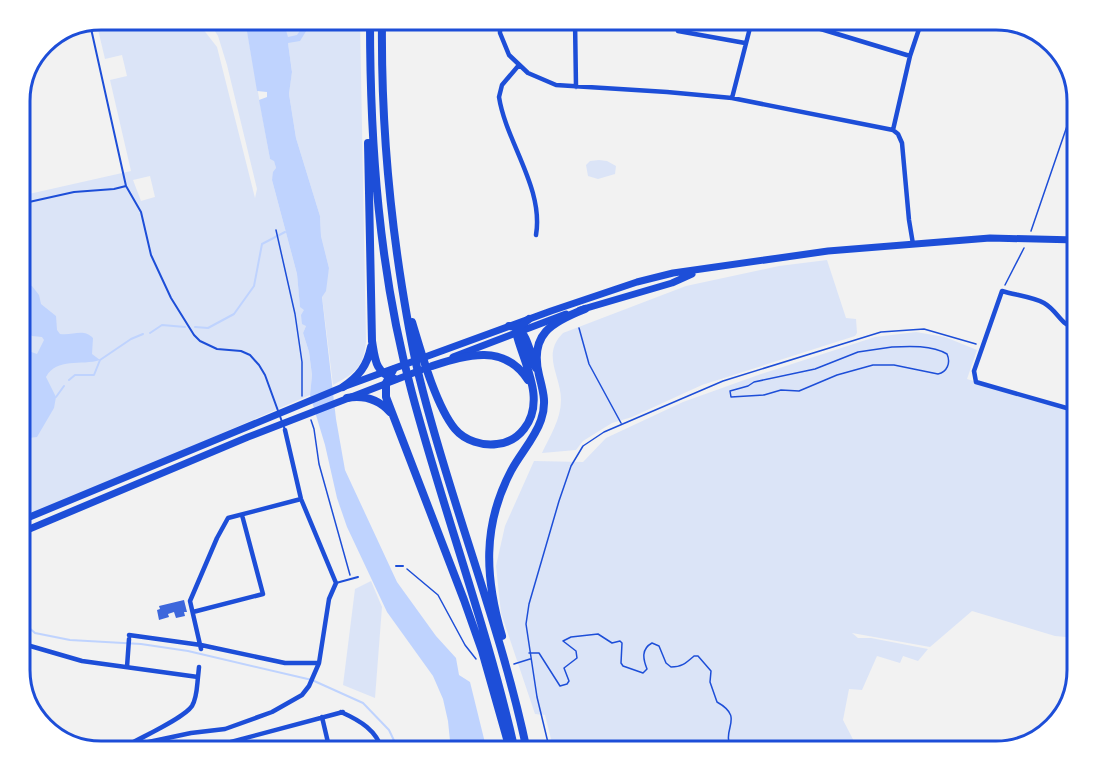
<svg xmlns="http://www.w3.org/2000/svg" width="1097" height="771" viewBox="0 0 1097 771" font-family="'Roboto Condensed',sans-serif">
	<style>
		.green { fill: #dbe4f7; fill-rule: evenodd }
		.water { fill: #bfd3fe }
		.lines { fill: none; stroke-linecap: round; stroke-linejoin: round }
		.stream { stroke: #bfd3fe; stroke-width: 2 }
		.building { fill: #3d67dc }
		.path { stroke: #1d4ed8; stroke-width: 1.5 }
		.service { stroke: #1d4ed8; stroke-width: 2 }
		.minor { stroke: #1d4ed8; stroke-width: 4.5 }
		.secondary { stroke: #1d4ed8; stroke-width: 7 }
		.motorway { stroke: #1d4ed8; stroke-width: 8 }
		.rim { fill: none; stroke: #1d4ed8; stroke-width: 3 }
	</style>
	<rect width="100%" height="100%" fill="#f2f2f2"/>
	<!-- green -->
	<path class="green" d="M101,20h95l21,27 38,151 2,-9 -30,-124 -9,-29 -10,-16h37l25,139 4,1 2,8 -4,12 25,94 3,32 5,4 1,16 -3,7 6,19 3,23 -2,20 -265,115 -25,9v-323l111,-25 -21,-91 17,-4 -5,-21 -17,4 -9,-38zM150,176l5,21 -14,4 -8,-21z
		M283,20h77l6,322c-3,26 -11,31 -33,43l-11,-89 7,-28 -8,-32 -1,-20 -24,-78 -7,-44 3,-23 -5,-34z
		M599,160l8,1 9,5 -1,8 -17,5 -10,-3 -2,-11 4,-4z
		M827,260l19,58 10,1 1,14 -2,3 -153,49 -70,32 -20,6 -29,18 -7,9 -34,3c8,-17 19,-34 19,-53 0,-25 -20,-45 2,-67l123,-47 93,-20z
		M916,332l29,5 32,13 -10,29 110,34v225l-22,-2 -83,-25 -42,36 -78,-14 6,5h13l57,11 -10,12 -15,-5 -3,7 -23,-7 -15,34 -13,-1 -6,31 16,31h-305l-9,-36 -10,-1 -34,-101 -5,-47 9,-40 29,-65 49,1 23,-24 77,-36 78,-28 114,-37z
		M371,581l11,26 -7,91 -32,-13 12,-96z"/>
	<!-- water -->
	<path class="water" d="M245,20h38l5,17 9,-2 10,-15h6l-13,21 -12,2 4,29 -3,22 7,44 24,78 1,20 8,32 -3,23 -4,6 14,122 9,51 52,112 39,54 20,22 3,17 11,7 17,69h-36l-3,-30 -5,-22 -10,-23 -46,-64 -40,-85 -10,-29 -12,-53 -15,-50 2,-20 -3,-23 -6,-19 3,-7 -4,-2 -1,-9 3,-5 -4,-3 -3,-33 -25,-94 1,-8 3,-4 -2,-7 -4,-2 -11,-59 8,-3v-5l-10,-1z
		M20,283l12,3 7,9 2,9 15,12 1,14 3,4c13,2 23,-6 33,4l-1,16 8,6c-19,6 -43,-3 -54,17l10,20 -2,11 -17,29 -17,2v-91l17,6 7,-14 -2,-3 -10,-1 -12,-10z"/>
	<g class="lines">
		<!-- stream -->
		<path class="stream" d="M195,327l13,1 26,-14 20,-28 8,-42 23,-12
			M150,333l12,-8 23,2
			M69,380l6,-5h19l6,-15 31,-21 12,-5
			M56,397l8,-11
			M20,620l15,13 35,7 71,4 47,7 124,29 51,23 26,27 10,21"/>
	</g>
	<!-- building -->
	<path class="building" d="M184,600l3,12h-3l1,4 -9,2 -2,-6 -6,2 1,3 -10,3 -2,-10 3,-1 -1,-3z"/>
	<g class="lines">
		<!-- path -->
		<path class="path" d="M276,230l19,84 7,48v34
			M1031,231l46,-134
			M1005,285l19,-37
			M579,328l10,36 32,59
			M892,347c17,-1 40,-2 55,7 4,9 0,18 -9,20l-44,-9h-21l-36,10 -38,16 -18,-1 -17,5 -33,2 -1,-6 18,-5 6,-4 61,-13 43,-17z
			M311,420l3,9 5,35 31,111
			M407,569l31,26 27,50 11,14
			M529,653h10l21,33 7,-2 2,-3 -5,-13 13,-10 -1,-7 -13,-10 8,-4 27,-3 14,9 8,-2 2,2 -1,20 2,3 20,7 4,-4c-4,-10 -6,-20 5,-26l7,3 7,17 5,4c11,0 15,-4 23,-11h4l13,15 -1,11 7,20c30,17 1,27 16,49
			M514,664l16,-5
			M75,743l44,3
			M550,751l-13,-54 -11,-73 3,-20 30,-103 12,-35 12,-20 21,-14 119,-51 158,-49 43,-3 52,15"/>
		<!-- service -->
		<path class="service" d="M90,24l36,162 15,26 10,43 20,43 23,37 6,6 17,8 24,2 9,4 9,10 6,10 20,55
			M20,204l54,-12 40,-3 12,-3
			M396,566h7
			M336,583l22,-6"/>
		<!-- minor -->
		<path class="minor" d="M500,20v13l9,22 19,18 28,12 111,7 65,6 161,32
			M575,20l1,67
			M681,20l-3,11 67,12
			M791,20l119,36
			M519,65l-17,20 -3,12c7,45 45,91 37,138
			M732,98l20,-78
			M913,244l-4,-24 -7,-77 -4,-9 -5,-4 17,-74 12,-36
			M1077,329c-16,-3 -19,-18 -33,-26 -11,-6 -29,-8 -42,-12l-28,80 2,11 101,29
			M193,612l70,-18 -21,-79
			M129,635l72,10 84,18h34
			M20,643l62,18 116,16c-1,9 -1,21 -6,29 -8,12 -48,30 -62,38
			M201,649l-11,-48 27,-63 11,-20 73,-19
			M127,667l2,-28
			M198,677l1,-10
			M341,712c20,9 35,18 42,39
			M322,717l8,34
			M163,739l4,12
			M242,739l3,12
			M125,747l66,-14 34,-4 47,-17 30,-17 7,-9 10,-23 10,-64 7,-16 -35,-84 -16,-69
			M197,751l146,-39"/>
		<!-- secondary -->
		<path class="secondary" d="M580,310l92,-27 20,-9
			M453,357l113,-43
			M20,521l323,-134 208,-76 86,-29 36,-9 155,-22 162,-13 87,2
			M20,533l228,-96 173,-67"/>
		<!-- motorway -->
		<path class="motorway" d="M370,20c0,125 9,252 42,373 32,120 76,237 103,358
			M382,20c-1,89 6,179 20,267 5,31 10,62 18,93 31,125 81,246 107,371
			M368,143l4,198c3,18 3,32 23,38
			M412,322c9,30 24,84 43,107 10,12 28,17 42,15 12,-1 20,-6 27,-15 23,-29 -1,-67 -8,-97l2,-4 11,-9
			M509,326c19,1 20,27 27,42
			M432,366c35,-11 72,-23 96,14
			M393,370l-7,13v14l78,203 18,51 25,88
			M343,387c16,-11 24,-21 28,-40
			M347,398c17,-3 31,1 43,14
			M502,636c-17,-58 -20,-110 9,-165 9,-17 24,-33 30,-51 6,-17 2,-29 -2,-45 -10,-41 13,-53 46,-66"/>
	</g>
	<!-- crop -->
	<path d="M0 0H1097V771H0ZM101 30H996A71 71 0 0 1 1067 101V670A71 71 0 0 1 996 741H101A71 71 0 0 1 30 670V101A71 71 0 0 1 101 30Z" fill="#fff" fill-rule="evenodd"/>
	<path class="rim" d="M101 30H996A71 71 0 0 1 1067 101V670A71 71 0 0 1 996 741H101A71 71 0 0 1 30 670V101A71 71 0 0 1 101 30Z"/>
</svg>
